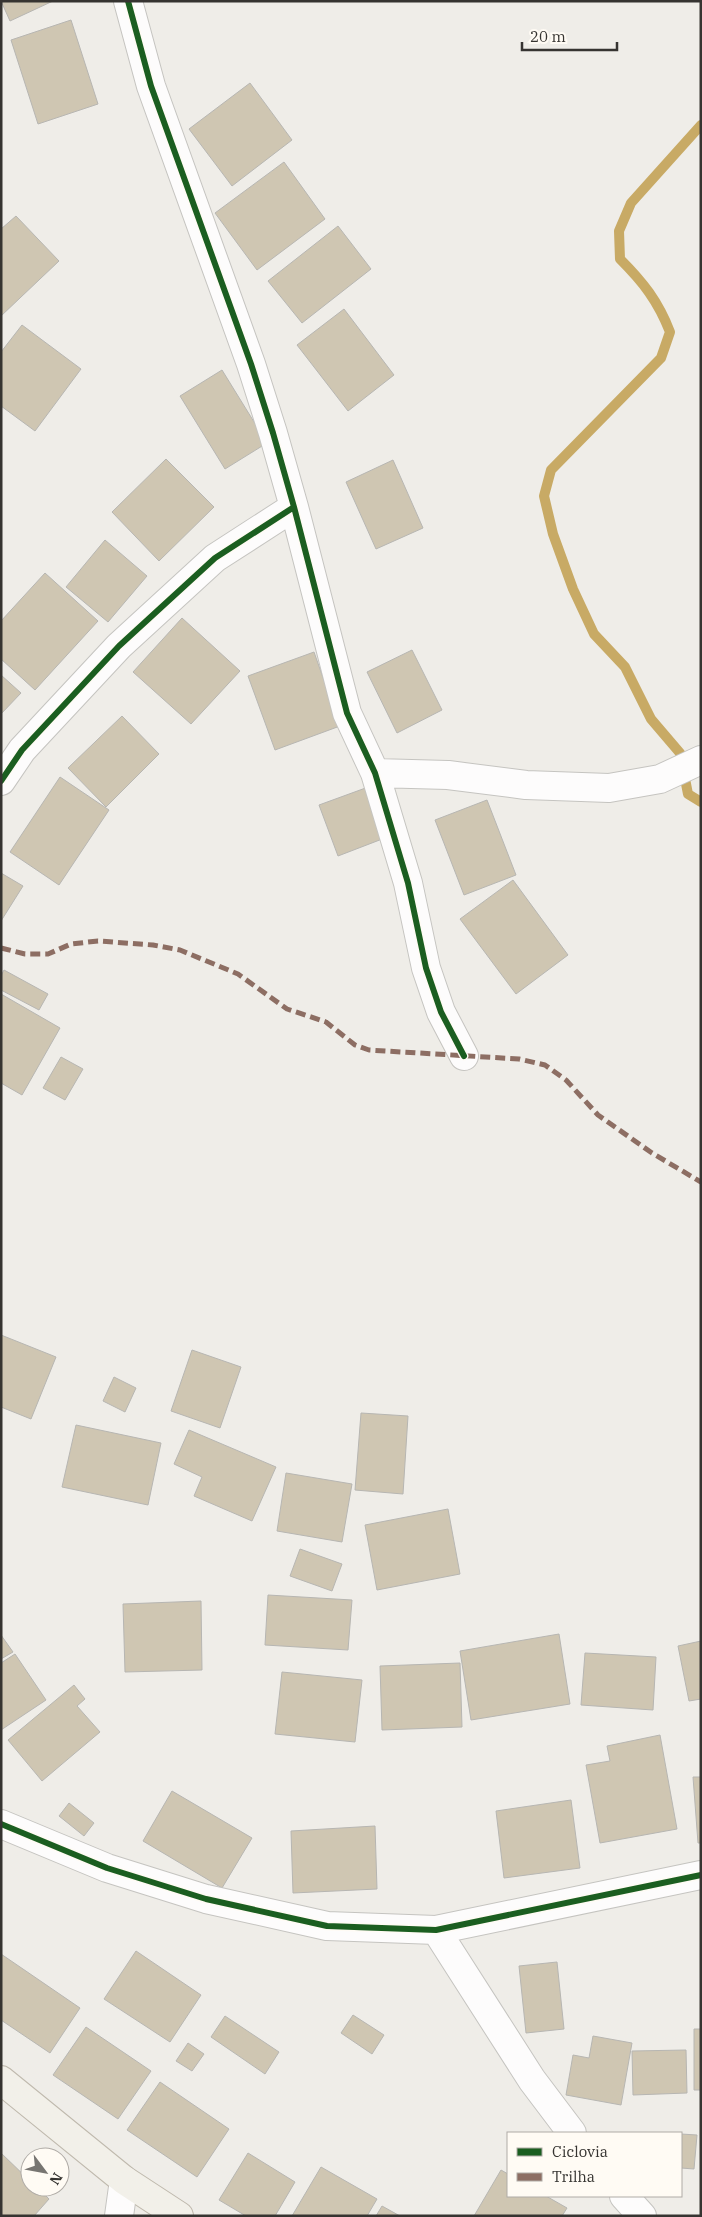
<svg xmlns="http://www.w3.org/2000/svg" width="702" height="2217" viewBox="0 0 702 2217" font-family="'IBM Plex Serif',serif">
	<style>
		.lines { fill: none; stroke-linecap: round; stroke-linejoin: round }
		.stream { stroke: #c8aa65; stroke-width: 10 }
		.building { fill: #cfc6b2; stroke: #b7b6b2 }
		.street-casing { stroke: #c5c4c0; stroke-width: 30 }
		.primary-casing { stroke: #bfb9ad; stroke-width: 30 }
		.street { stroke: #fdfcfc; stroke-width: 28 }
		.primary { stroke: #f2f0e9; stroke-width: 28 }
		.quiet { stroke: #8d6e63; stroke-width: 5; stroke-dasharray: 10 5; stroke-linecap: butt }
		.cycleway-casing { stroke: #fffbf4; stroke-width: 9 }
		.cycleway { stroke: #1b5e20; stroke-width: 6 }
	</style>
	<rect width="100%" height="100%" fill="#efede8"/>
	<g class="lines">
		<!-- stream -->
		<path class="stream" d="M701,125l-70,78 -12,28 1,28c23,23 38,42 50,73l-9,26 -110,112 -7,26 9,38 20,55 21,45 31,33 26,52 29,34 8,41 13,8"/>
	</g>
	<!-- building -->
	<path class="building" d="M1,1h52l-43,20z
		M71,20l27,84 -60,20 -27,-84z
		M250,83l42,57 -60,46 -43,-57z
		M284,162l41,57 -68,51 -42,-57z
		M16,216l43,45 -58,55v-87z
		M338,226l33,43 -69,54 -34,-42z
		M344,309l50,66 -46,36 -51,-66z
		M22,325l59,44 -46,62 -34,-25v-54z
		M222,370l45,73 -42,26 -45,-73z
		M166,459l48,48 -55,54 -47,-49z
		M393,460l30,68 -47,21 -30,-67z
		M105,540l42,36 -39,46 -42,-35z
		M45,573l53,48 -63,69 -34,-31v-38z
		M182,618l58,53 -49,53 -58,-52z
		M412,650l30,60 -45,23 -30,-61z
		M314,652l26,74 -65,24 -27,-74z
		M1,675l20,18 -20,21z
		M122,716l37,38 -53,53 -38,-39z
		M60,777l49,33 -50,75 -49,-33z
		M371,786l19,50 -52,20 -19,-51z
		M487,800l29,75 -52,20 -29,-75z
		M1,873l22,13 -22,35z
		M513,880l55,75 -52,39 -56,-75z
		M4,970l44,24 -9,16 -38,-20v-14z
		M1,994l59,34 -38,67 -21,-12z
		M61,1057l22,12 -18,31 -22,-12z
		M1,1335l55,22 -25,62 -30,-12z
		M192,1350l49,17 -21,61 -49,-17z
		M114,1377l22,11 -11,24 -22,-11z
		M361,1413l47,3 -5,78 -48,-4z
		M76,1425l85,18 -13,62 -86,-18z
		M189,1430l87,37 -24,54 -58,-25 8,-19 -28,-13z
		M286,1473l66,11 -10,58 -65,-11z
		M448,1509l12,65 -83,16 -12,-65z
		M300,1549l42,15 -10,27 -42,-15z
		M268,1595l84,5 -4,50 -83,-5z
		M201,1601l1,69 -77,2 -2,-68z
		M559,1634l11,70 -99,16 -11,-69z
		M1,1635l12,17 -12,7z
		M701,1641v58l-12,2 -11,-55z
		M585,1653l71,4 -3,53 -72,-5z
		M15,1654l31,46 -45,30v-67z
		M460,1663l2,64 -80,3 -2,-64z
		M282,1672l80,8 -7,62 -80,-8z
		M74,1685l11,14 -8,7 23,26 -58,49 -34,-41z
		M660,1735l17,94 -77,14 -14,-78 24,-4 -3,-15z
		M693,1777h8v66h-3z
		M172,1791l80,47 -30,50 -79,-47z
		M571,1800l9,68 -76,10 -8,-67z
		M69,1803l25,20 -10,13 -25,-20z
		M375,1826l2,63 -84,4 -2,-62z
		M136,1951l65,44 -31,47 -66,-43z
		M1,1954l79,54 -30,45 -49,-33z
		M557,1962l7,67 -38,4 -7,-67z
		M353,2015l31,20 -12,19 -31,-21z
		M225,2016l54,36 -14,22 -54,-37z
		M86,2027l65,44 -33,48 -65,-44z
		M694,2029h7v61h-7z
		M593,2036l39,7 -11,62 -55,-10 7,-40 16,3z
		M188,2043l16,11 -12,17 -16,-10z
		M686,2050l1,43 -54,2 -1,-44z
		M160,2082l69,47 -32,48 -70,-47z
		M681,2134l16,1 -3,34 -13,-1z
		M1,2153l29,28v6h7l12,12 -15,17h-33z
		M248,2153l47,29 -20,34h-29l-27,-16z
		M321,2167l56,32 -10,17h-75z
		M501,2170l7,4v22h38l21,12 -5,8h-88z
		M382,2206l18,10h-24z"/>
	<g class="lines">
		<defs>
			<path id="street" d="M294,507l53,206 28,60 33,110 18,85 15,44 23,44
				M375,773l73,2 78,10 83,3 51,-9 41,-19
				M1,781l21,-31 97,-104 96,-88 79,-51 -21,-74 -22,-69 -100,-278 -23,-85
				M1,1824l106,44 99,31 121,27 109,4 265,-55
				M436,1930l96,150 40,53
				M624,2196l18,20
				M119,2216l5,-36"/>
			<path id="primary" d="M1,2080l123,100 55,36"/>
		</defs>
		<!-- street casing -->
		<use href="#street" class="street-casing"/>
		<!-- primary casing -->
		<use href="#primary" class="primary-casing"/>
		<!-- street -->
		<use href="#street" class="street"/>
		<!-- primary -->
		<use href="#primary" class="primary"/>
		<!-- quiet -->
		<path class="quiet" d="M1,948l24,6h23l23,-10 27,-3 55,4 27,5 58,24 49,35 39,13 29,23 14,5 150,9 26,6 21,15 32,35 54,38 49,29"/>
		<defs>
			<path id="cycleway" d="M294,507l53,206 28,60 33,110 18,85 15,44 23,44
				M1,781l21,-31 97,-104 96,-88 79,-51 -21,-74 -22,-69 -100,-278 -23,-85
				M1,1824l106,44 99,31 121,27 109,4 265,-55"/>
		</defs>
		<!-- cycleway casing -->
		<use href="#cycleway" class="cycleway-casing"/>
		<!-- cycleway -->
		<use href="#cycleway" class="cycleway"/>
	</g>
	<!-- border -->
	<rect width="702" height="2217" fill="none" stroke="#363431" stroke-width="5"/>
	<!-- legend -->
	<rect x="507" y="2132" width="175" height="65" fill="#fffbf4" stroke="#afaba6"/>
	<rect x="517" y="2148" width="25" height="8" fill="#1b5e20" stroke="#afaba6"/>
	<text x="552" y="2157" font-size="15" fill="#363431">Ciclovia</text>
	<rect x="517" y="2173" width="25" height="8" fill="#8d6e63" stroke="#afaba6"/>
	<text x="552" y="2182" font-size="15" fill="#363431">Trilha</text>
	<!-- north arrow -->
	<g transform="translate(45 2172) rotate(122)"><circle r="24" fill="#fffbf4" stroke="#afaba6"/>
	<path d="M0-4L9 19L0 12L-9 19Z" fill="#777571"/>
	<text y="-8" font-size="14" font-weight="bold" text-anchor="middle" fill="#363431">N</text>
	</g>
	<!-- scale -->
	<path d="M522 42v8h95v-8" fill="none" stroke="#363431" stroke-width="2.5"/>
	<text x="530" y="42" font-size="15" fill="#363431" stroke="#fffbf4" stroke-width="4" paint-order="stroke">20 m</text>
</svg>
